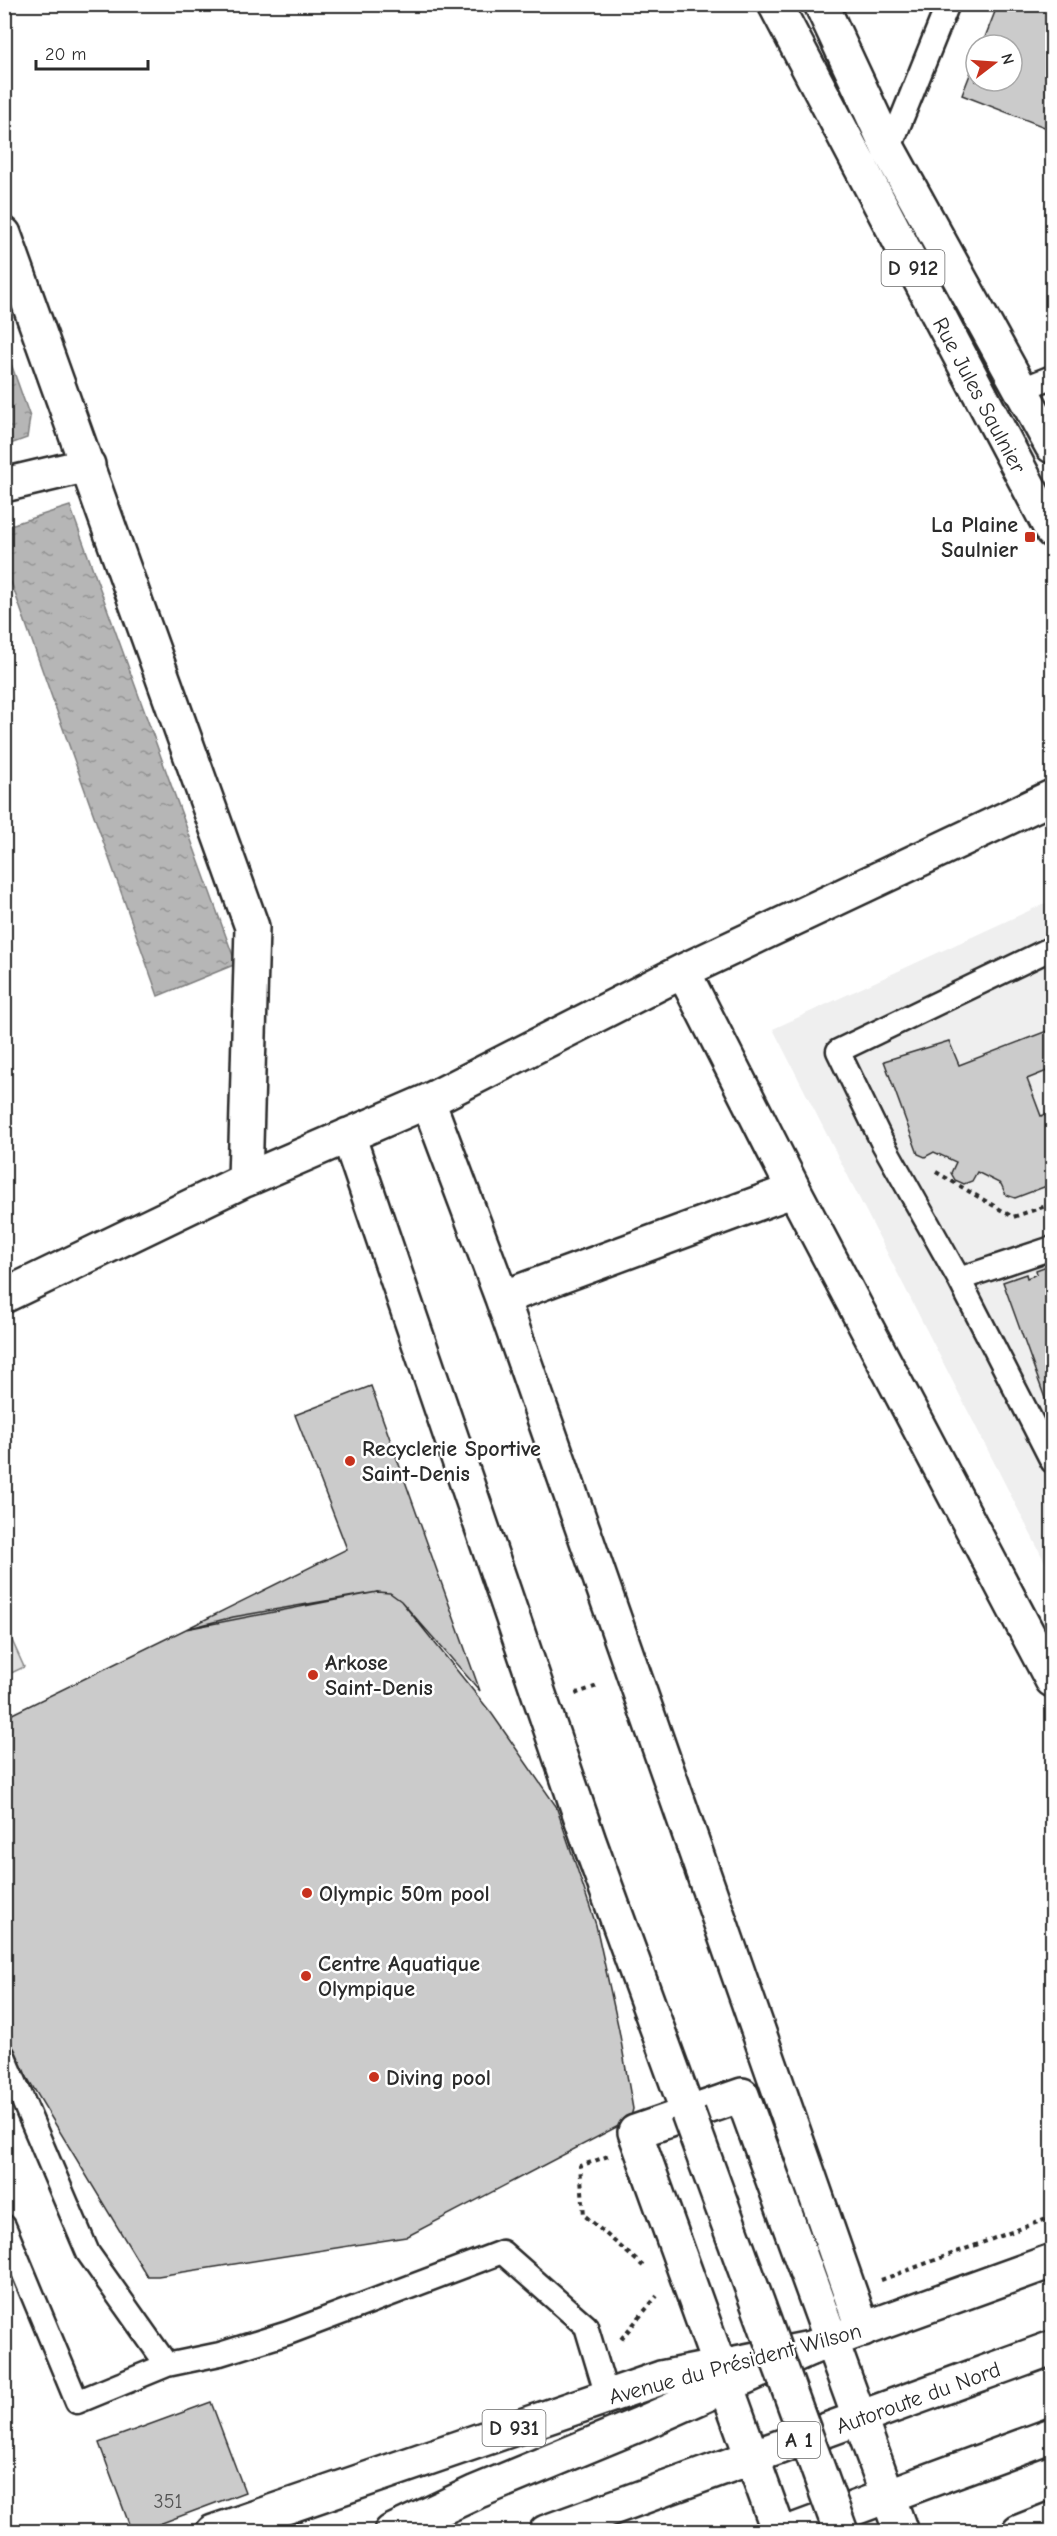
<svg xmlns="http://www.w3.org/2000/svg" width="1057" height="2536" viewBox="0 0 1057 2536" font-family="'Comic Neue',sans-serif">
	<style>
		.built { fill: #efefef }
		.pitch { fill: #e0e0e0; stroke: #868686; stroke-width: 1.5 }
		.water { fill: url(#water-ripples); stroke: #7e7e7e; stroke-width: 1.5 }
		.building { fill: #cbcbcb; stroke: #2b2b2b; stroke-width: 1.5 }
		.lines { fill: none; stroke-linecap: round; stroke-linejoin: round }
		.lane-casing { stroke: #2b2b2b; stroke-width: 27 }
		.street-casing { stroke: #2b2b2b; stroke-width: 38 }
		.primary-casing { stroke: #2b2b2b; stroke-width: 38 }
		.highway-casing { stroke: #2b2b2b; stroke-width: 38 }
		.path { stroke: #2b2b2b; stroke-width: 4; stroke-dasharray: 4.5 4.5; stroke-linecap: butt }
		.lane { stroke: #fff; stroke-width: 22 }
		.street { stroke: #fff; stroke-width: 33 }
		.primary { stroke: #fff; stroke-width: 33 }
		.highway { stroke: #fff; stroke-width: 33 }
		.street-bridge-casing { stroke: #2b2b2b; stroke-width: 38; stroke-linecap: butt }
		.street-bridge { stroke: #fff; stroke-width: 33 }
		.poi-dot { fill: #c8321e; stroke: #fff; stroke-width: 2 }
		.labels { text-anchor: middle; stroke-width: 5; stroke-linejoin: round; paint-order: stroke }
		.number-label { font-size: 20px; fill: #535353 }
		.shield { fill: #fff; stroke: #6b6b6b; stroke-width: 1.5 }
		.shield-label { font-size: 21px; font-weight: bold; fill: #2b2b2b }
		.street-label { font-size: 22px; fill: #2b2b2b; stroke: #fff }
		.poi-label { font-size: 22px; font-weight: bold; fill: #2b2b2b; stroke: #fff; text-anchor: start }
	</style>
	<defs>
		<pattern id="water-ripples" width="26" height="14" patternUnits="userSpaceOnUse" patternTransform="scale(1.5)"><rect width="26" height="14" fill="#b6b6b6"/><path d="M2 4q2-2 4 0t4 0M15 11q2-2 4 0t4 0" fill="none" stroke="#949494"/></pattern>
	</defs>
	<rect width="100%" height="100%" fill="#fff"/>
	<filter id="ink" filterUnits="userSpaceOnUse"><feTurbulence type="fractalNoise" baseFrequency=".0167" numOctaves="2"/><feDisplacementMap in="SourceGraphic" scale="12" xChannelSelector="R" yChannelSelector="G"/><feConvolveMatrix kernelMatrix="1 2 1 2 8 2 1 2 1" color-interpolation-filters="sRGB"/></filter>
	<g filter="url(#ink)">
		<!-- built -->
		<path class="built" d="M1052,900v676l-279,-547z"/>
		<!-- pitch -->
		<path class="pitch" d="M5,1625l19,42 -19,9h-1z"/>
		<!-- water -->
		<path class="water" d="M4,344l26,73 -3,21 -22,8z
			M70,506l166,458 -78,32 -153,-431 -1,-38z"/>
		<!-- building -->
		<path class="building" d="M998,4h54v126l-90,-35 14,-36v22h36v-36h-30z
			M1052,1029v40l-25,10 14,37 11,-4v72l-37,14 -9,-3 -5,-11 -24,-12 -5,9 -8,3 -9,-4 -4,-7 5,-11 -22,-10 -9,5 -7,-3 -34,-93 65,-20 10,24z
			M1052,1264v135l-6,2 -43,-119 23,-8 1,4 10,-4 -1,-4z
			M371,1386l109,305 -79,-90 -11,-8 -13,-1 -191,37 161,-80 -52,-134z
			M377,1592l13,1 11,8 91,113 64,92 40,119 23,105 14,79 -3,11 -224,117 -248,39h-11l-128,-212 -15,-37v-309l182,-89 47,-12z
			M211,2402l34,90 -107,40h-6l-33,-89z"/>
		<g class="lines">
			<defs>
				<path id="lane" d="M889,150l59,-146
					M1022,389l30,-12
					M1052,948l-214,103 43,89 78,139 93,182
					M959,1279l90,-30
					M4,2056l84,197 79,112
					M4,2226l73,176 90,-37 53,-11 68,-21 214,-81 84,74 21,70"/>
				<path id="street" d="M4,234l248,693 -7,253
					M4,485l84,-20
					M683,971l111,219 258,490
					M428,1101l74,197 361,1032
					M348,1135l241,706 99,272
					M4,1296l241,-116 183,-79 255,-130 369,-174
					M502,1298l292,-108
					M779,2532l-144,-400 107,-37 159,437"/>
				<path id="primary" d="M775,4l277,527
					M821,4l68,146 163,296
					M213,2532l448,-154 150,-30 241,-87
					M1019,2532l33,-13"/>
				<path id="highway" d="M391,2532l85,-40 162,-67 173,-77
					M546,2532l506,-184
					M790,2532l262,-97"/>
			</defs>
			<!-- lane casing -->
			<use href="#lane" class="lane-casing"/>
			<!-- street casing -->
			<use href="#street" class="street-casing"/>
			<!-- primary casing -->
			<use href="#primary" class="primary-casing"/>
			<!-- highway casing -->
			<use href="#highway" class="highway-casing"/>
			<!-- path -->
			<path class="path" d="M936,1172l77,45 39,-13
				M578,1695l-1,-2 23,-8
				M608,2156l-28,10 4,49 59,51
				M881,2280l171,-63
				M621,2339l36,-43"/>
			<!-- lane -->
			<use href="#lane" class="lane"/>
			<!-- street -->
			<use href="#street" class="street"/>
			<!-- primary -->
			<use href="#primary" class="primary"/>
			<!-- highway -->
			<use href="#highway" class="highway"/>
			<defs>
				<path id="street-bridge" d="M688,2113l153,419"/>
			</defs>
			<!-- street-bridge casing -->
			<use href="#street-bridge" class="street-bridge-casing"/>
			<!-- street-bridge -->
			<use href="#street-bridge" class="street-bridge"/>
		</g>
	</g>
	<!-- markers -->
	<g class="poi-dot">
		<rect x="1024" y="531" width="12" height="12" rx="3"/>
		<circle cx="350" cy="1461" r="6"/>
		<circle cx="313" cy="1675" r="6"/>
		<circle cx="307" cy="1893" r="6"/>
		<circle cx="306" cy="1976" r="6"/>
		<circle cx="374" cy="2077" r="6"/>
	</g>
	<g class="labels">
		<!-- number labels -->
		<g class="number-label">
			<text x="168" y="2508">351</text>
		</g>
		<!-- shield labels -->
		<g class="shield">
			<rect x="881.5" y="250" width="63" height="36" rx="4.5"/>
			<rect x="482.5" y="2410" width="63" height="36" rx="4.5"/>
			<rect x="778" y="2422" width="42" height="36" rx="4.5"/>
		</g>
		<g class="shield-label">
			<text x="913" y="275">D 912</text>
			<text x="514" y="2435">D 931</text>
			<text x="799" y="2447">A 1</text>
		</g>
		<!-- street labels -->
		<g class="street-label">
			<text transform="translate(980 395) rotate(62)" y="8">Rue Jules Saulnier</text>
			<text transform="translate(735 2363) rotate(-15)" y="8">Avenue du Président Wilson</text>
			<text transform="translate(918 2397) rotate(-20)" y="8">Autoroute du Nord</text>
		</g>
		<!-- poi labels -->
		<g class="poi-label">
			<text x="1018" y="532" text-anchor="end">La Plaine<tspan x="1018" dy="25">Saulnier</tspan></text>
			<text x="362" y="1456">Recyclerie Sportive<tspan x="362" dy="25">Saint-Denis</tspan></text>
			<text x="325" y="1670">Arkose<tspan x="325" dy="25">Saint-Denis</tspan></text>
			<text x="319" y="1901">Olympic 50m pool</text>
			<text x="318" y="1971">Centre Aquatique<tspan x="318" dy="25">Olympique</tspan></text>
			<text x="386" y="2085">Diving pool</text>
		</g>
	</g>
	<!-- margin -->
	<rect width="1057" height="2536" fill="none" stroke="#fff" stroke-width="24"/>
	<rect x="12" y="12" width="1033" height="2512" fill="none" stroke="#2b2b2b" stroke-width="2" filter="url(#ink)"/>
	<!-- north arrow -->
	<g transform="translate(994 63) rotate(73)"><circle r="28" fill="#ffffff" stroke="#aaaaaa" stroke-width="1.5"/>
	<path d="M0-4.5L10 22L0 15L-10 22Z" fill="#c8321e"/>
	<text y="-9" font-size="16" font-weight="bold" text-anchor="middle" fill="#2b2b2b">N</text>
	</g>
	<!-- scale -->
	<path d="M36 60v9h112v-9" fill="none" stroke="#2b2b2b" stroke-width="3"/>
	<text x="45" y="60" font-size="18" fill="#2b2b2b" stroke="#ffffff" stroke-width="4.5" paint-order="stroke">20 m</text>
</svg>
